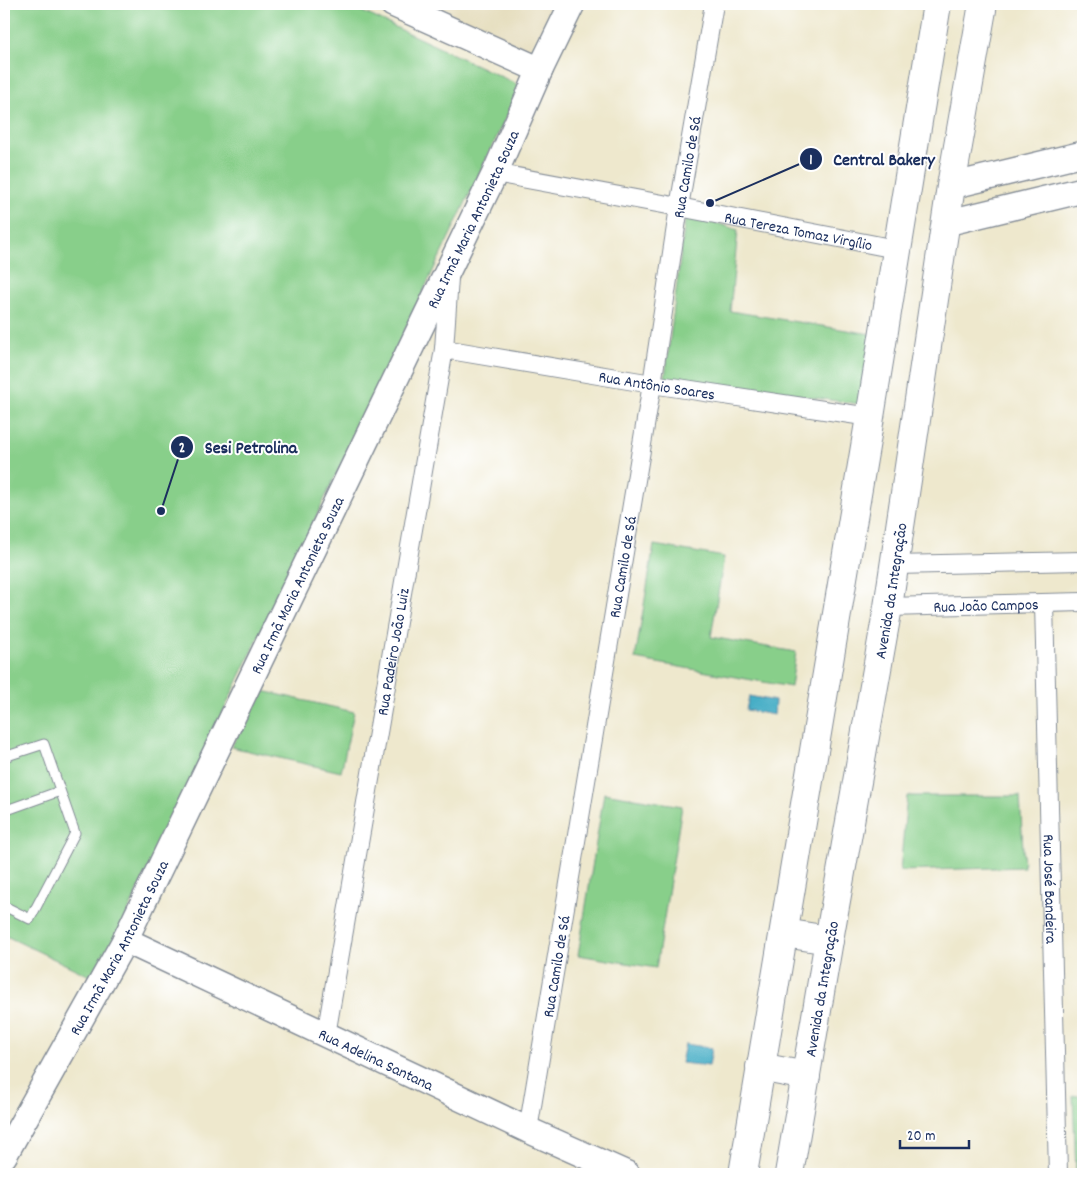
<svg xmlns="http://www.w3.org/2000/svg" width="1087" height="1178" viewBox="0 0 1087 1178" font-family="Dekko,sans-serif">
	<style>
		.built { fill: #e4dbba }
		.green { fill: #88cf8a; stroke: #527f74 }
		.water { fill: #47aec6; stroke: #316e92 }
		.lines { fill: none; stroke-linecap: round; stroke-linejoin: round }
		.lane-casing { stroke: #848c96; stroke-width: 11 }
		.street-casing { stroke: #848c96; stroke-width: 20 }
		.secondary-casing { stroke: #848c96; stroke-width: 28 }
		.primary-casing { stroke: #848c96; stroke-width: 30 }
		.lane { stroke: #fff; stroke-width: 9 }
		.street { stroke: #fff; stroke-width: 18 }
		.secondary { stroke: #fff; stroke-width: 25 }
		.primary { stroke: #fff; stroke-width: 28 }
		.labels { text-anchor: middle; stroke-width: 4; stroke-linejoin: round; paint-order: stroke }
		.street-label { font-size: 16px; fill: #1b2f5e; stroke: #fff }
		.leader { fill: none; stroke: #1b2f5e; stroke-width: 2 }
		.callout-dot { fill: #1b2f5e; stroke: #fff; stroke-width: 2 }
		.mark-label { font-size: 15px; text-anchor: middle; font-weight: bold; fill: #fff }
		.callout-label { font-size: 18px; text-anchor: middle; font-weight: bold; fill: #1b2f5e; stroke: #fff; stroke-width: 4; stroke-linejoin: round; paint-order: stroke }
	</style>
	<rect width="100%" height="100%" fill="#fff"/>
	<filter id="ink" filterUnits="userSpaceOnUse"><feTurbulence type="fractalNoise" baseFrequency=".02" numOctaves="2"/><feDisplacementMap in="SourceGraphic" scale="10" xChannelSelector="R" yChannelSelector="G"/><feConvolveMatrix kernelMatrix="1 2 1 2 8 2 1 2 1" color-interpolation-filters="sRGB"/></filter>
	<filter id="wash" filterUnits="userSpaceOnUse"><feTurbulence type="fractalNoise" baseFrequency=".0096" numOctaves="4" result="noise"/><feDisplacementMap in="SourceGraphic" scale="20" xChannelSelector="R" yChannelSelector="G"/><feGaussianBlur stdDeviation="1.12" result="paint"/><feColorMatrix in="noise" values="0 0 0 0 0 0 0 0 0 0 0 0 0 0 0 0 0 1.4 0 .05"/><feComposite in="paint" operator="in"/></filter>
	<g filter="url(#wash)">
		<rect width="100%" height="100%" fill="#eee8cd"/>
		<!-- built -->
		<path class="built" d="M413,4h139l-25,53z"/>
		<!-- green -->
		<path class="green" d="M4,4h342l175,82 -425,893 -92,-44z
			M686,213l52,17 -8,81 141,23 -11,70 -195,-26z
			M654,545l70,12 -13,80 85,15 -5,35 -156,-28z
			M263,691l91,21 -13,60 -110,-25z
			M604,793l78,13 -26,162 -78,-13z
			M907,796h113l4,71 -124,4z
			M1083,1095v79h-7l-3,-78z"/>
		<!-- water -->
		<path class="water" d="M749,696l26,5 -1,14 -28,-5z
			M685,1044l27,4 -3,18 -28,-3z"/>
	</g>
	<g filter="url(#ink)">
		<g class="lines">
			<defs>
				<path id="lane" d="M4,757l40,-13 31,89 -45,86 -26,-13
					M4,811l56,-20"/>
				<g id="street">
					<path id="s1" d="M495,173l184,34 217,42"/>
					<path id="s2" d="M444,349l208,35 218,33"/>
					<path d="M894,565l189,-4"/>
					<path id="s3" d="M1044,603l14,571"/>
					<path id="s4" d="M888,607l195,-5"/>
					<path id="s5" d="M326,1035l118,-686 5,-71"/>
					<path id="s6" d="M528,1130l124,-746 27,-177 35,-203"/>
				</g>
				<g id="secondary">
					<path d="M393,4l147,66"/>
					<path d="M951,186l132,-32"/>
					<path d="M946,223l137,-33"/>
					<path id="s7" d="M125,940l403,190 99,44"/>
					<path id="s8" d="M4,1156l121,-216 370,-767 45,-103 32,-66"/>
				</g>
				<g id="primary">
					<path d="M784,933l45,7"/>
					<path d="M760,1067l46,9"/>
					<path d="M743,1174l127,-757 67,-413"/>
					<path id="s9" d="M789,1174l40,-234 59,-333 63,-421 32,-182"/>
				</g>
			</defs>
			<!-- lane casing -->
			<use href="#lane" class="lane-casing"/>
			<!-- street casing -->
			<use href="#street" class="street-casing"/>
			<!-- secondary casing -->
			<use href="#secondary" class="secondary-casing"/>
			<!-- primary casing -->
			<use href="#primary" class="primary-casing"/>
			<!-- lane -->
			<use href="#lane" class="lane"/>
			<!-- street -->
			<use href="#street" class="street"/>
			<!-- secondary -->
			<use href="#secondary" class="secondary"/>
			<!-- primary -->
			<use href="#primary" class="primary"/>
		</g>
	</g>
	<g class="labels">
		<!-- street labels -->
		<g class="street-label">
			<text dy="6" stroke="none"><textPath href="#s6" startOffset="976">Rua Camilo de Sá</textPath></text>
			<text dy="6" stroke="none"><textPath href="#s8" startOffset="1048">Rua Irmã Maria Antonieta Souza</textPath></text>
			<text dy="6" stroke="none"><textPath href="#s1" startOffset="309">Rua Tereza Tomaz Virgílio</textPath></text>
			<text dy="6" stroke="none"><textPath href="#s2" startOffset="216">Rua Antônio Soares</textPath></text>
			<text dy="6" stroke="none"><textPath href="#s6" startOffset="571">Rua Camilo de Sá</textPath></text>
			<text dy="6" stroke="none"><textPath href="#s8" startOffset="642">Rua Irmã Maria Antonieta Souza</textPath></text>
			<text dy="6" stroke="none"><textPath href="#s9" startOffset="592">Avenida da Integração</textPath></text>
			<text dy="6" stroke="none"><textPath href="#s4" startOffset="98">Rua João Campos</textPath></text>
			<text dy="6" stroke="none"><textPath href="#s5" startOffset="389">Rua Padeiro João Luiz</textPath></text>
			<text dy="6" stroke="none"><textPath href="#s3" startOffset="286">Rua José Bandeira</textPath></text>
			<text dy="6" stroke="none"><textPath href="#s8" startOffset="238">Rua Irmã Maria Antonieta Souza</textPath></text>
			<text dy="6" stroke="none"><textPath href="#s6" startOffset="166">Rua Camilo de Sá</textPath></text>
			<text dy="6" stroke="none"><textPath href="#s9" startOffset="188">Avenida da Integração</textPath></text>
			<text dy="6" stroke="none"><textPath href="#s7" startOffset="278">Rua Adelina Santana</textPath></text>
		</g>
	</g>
	<!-- callouts -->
	<path class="leader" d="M710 203L811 159M161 511L182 447"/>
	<g class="callout-dot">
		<circle cx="710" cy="203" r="5"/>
		<circle cx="161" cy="511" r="5"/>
		<circle cx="811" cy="159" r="12"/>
		<circle cx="182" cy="447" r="12"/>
	</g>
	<g class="mark-label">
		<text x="811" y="164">1</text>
		<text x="182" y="452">2</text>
	</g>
	<g class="callout-label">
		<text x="884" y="165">Central Bakery</text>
		<text x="251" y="453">Sesi Petrolina</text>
	</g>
	<!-- margin -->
	<rect width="1087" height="1178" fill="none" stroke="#fff" stroke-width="20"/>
	<!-- scale -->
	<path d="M900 1140v8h69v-8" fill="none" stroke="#1b2f5e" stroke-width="2.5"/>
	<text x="907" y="1140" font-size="15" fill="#1b2f5e" stroke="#ffffff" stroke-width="4" paint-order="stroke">20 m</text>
</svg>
